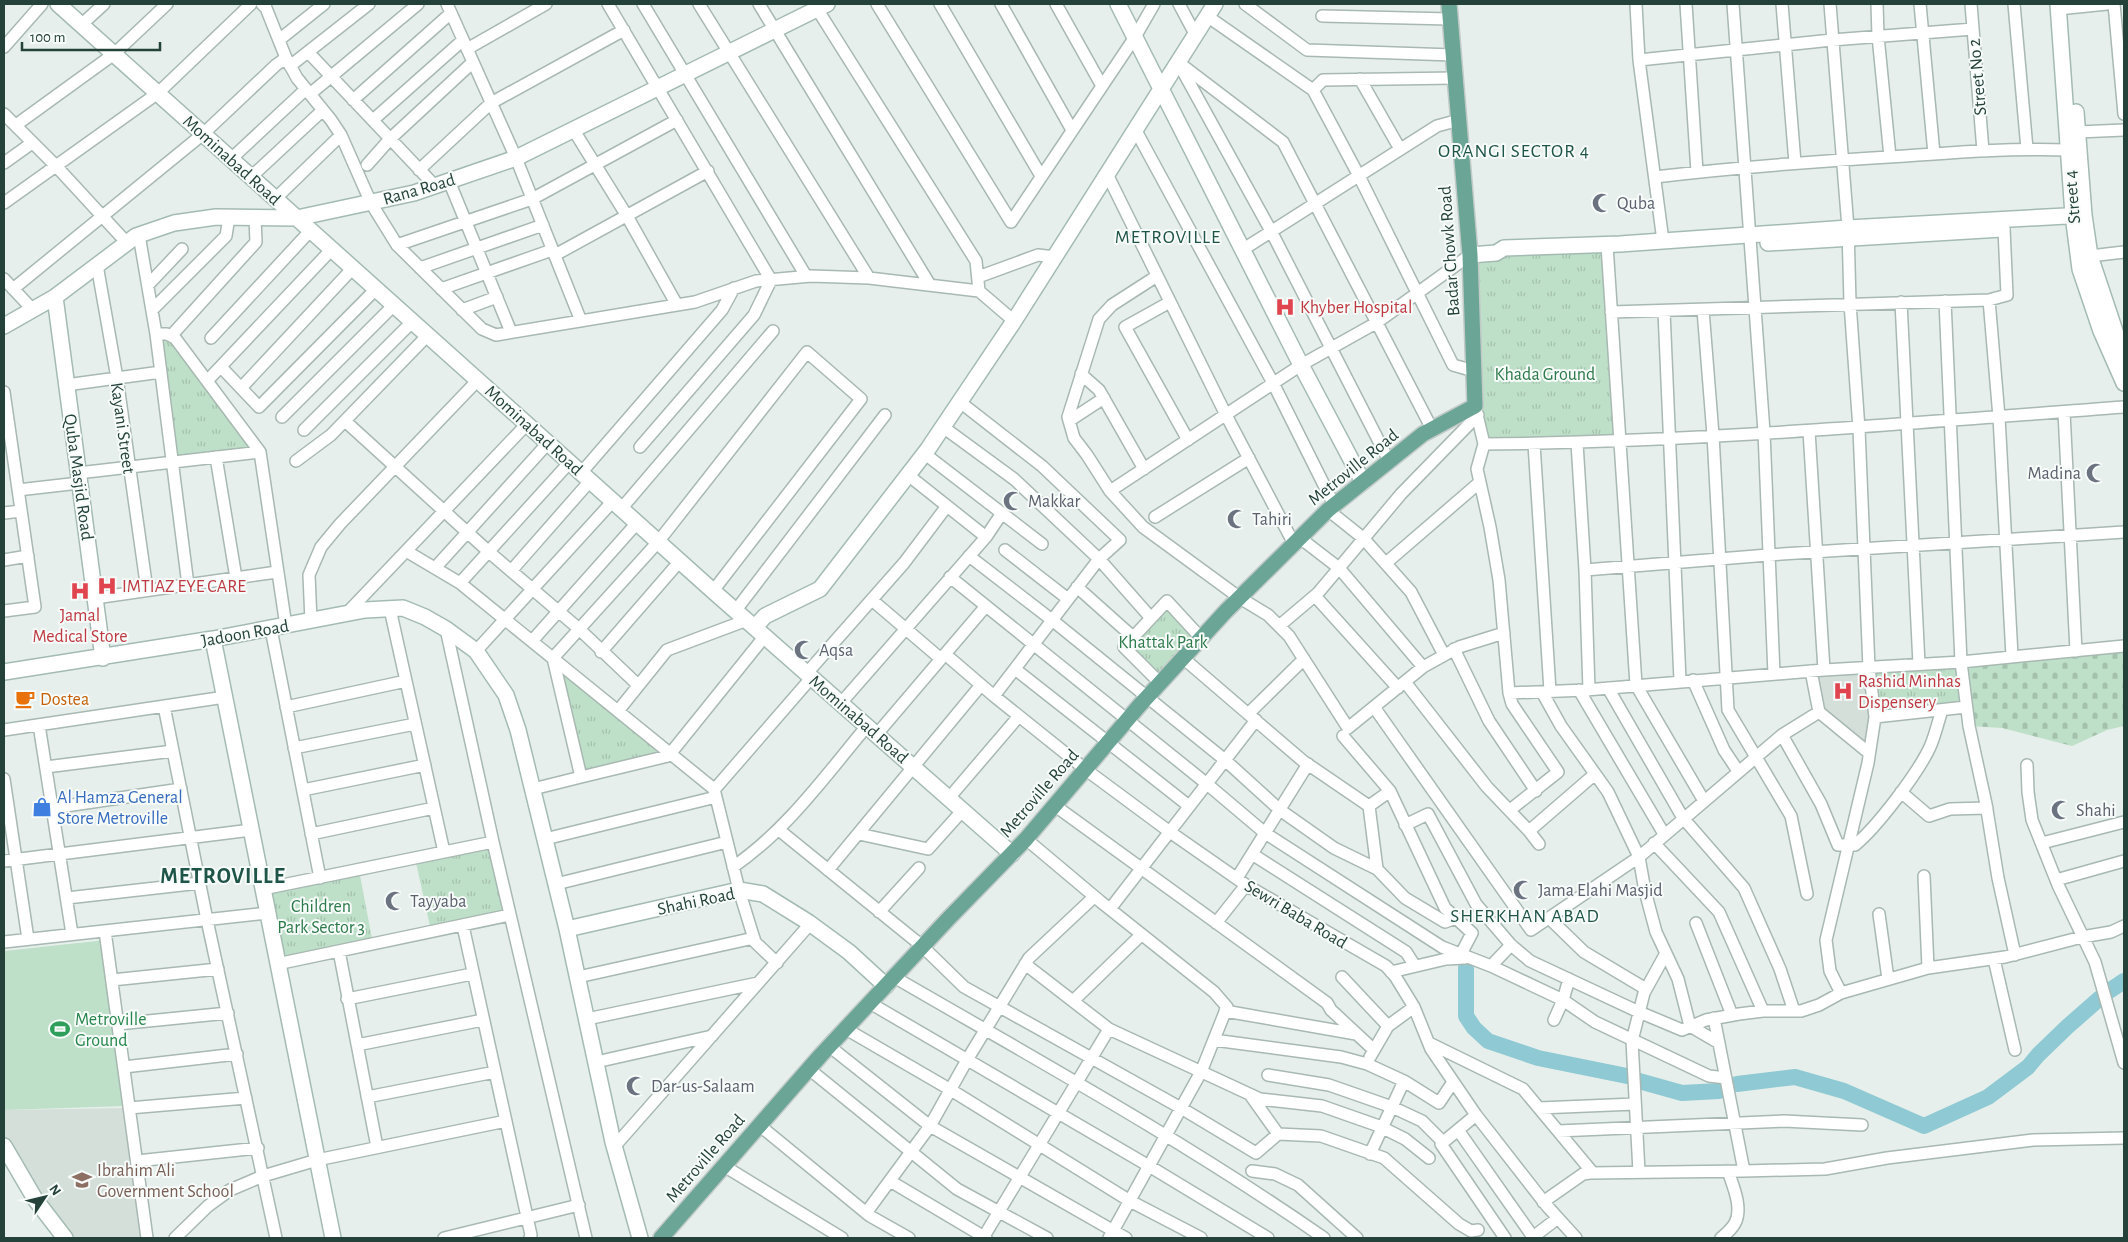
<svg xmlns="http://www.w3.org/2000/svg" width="2128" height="1242" viewBox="0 0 2128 1242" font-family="'Alegreya Sans',sans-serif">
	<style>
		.built { fill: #d4dfda }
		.grass { fill: url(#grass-tufts) }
		.cemetery { fill: url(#cemetery-stones) }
		.pitch { fill: #bfe0c8 }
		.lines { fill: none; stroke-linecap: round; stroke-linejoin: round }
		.river { stroke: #8ec9d4; stroke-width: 16 }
		.street-casing { stroke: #a8b8b2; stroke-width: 14 }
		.secondary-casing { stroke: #a4bbb3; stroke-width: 18 }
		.primary-casing { stroke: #c2cac8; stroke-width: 18 }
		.street { stroke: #fff; stroke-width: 11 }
		.secondary { stroke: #fff; stroke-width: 15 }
		.primary { stroke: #6aa596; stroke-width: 15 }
		.labels { text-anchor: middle; stroke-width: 4; stroke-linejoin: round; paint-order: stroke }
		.street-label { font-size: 18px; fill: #24423a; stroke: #f7fbf9 }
		.worship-label { font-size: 18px; fill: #5b616d; stroke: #f7fbf9; text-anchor: start }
		.health-label { font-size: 18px; fill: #be3a42; stroke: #f7fbf9; text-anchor: start }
		.park-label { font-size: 18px; fill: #2d7a4b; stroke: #f7fbf9 }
		.food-label { font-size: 18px; fill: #c56008; stroke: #f7fbf9; text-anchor: start }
		.shop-label { font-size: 18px; fill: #366cbe; stroke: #f7fbf9; text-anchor: start }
		.leisure-label { font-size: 18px; fill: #27864d; stroke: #f7fbf9; text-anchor: start }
		.education-label { font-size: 18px; fill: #785e54; stroke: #f7fbf9; text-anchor: start }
		.neighbourhood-label { font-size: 19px; letter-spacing: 1px; fill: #1f5548; stroke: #f7fbf9 }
		.district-label { font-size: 22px; font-weight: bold; letter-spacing: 1px; fill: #1f5548; stroke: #f7fbf9 }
	</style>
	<defs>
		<pattern id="grass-tufts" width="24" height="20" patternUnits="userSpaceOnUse" patternTransform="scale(1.25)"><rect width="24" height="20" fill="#bfe0c8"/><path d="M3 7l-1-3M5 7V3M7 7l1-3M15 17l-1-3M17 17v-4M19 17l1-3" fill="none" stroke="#a4c1ad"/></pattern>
		<pattern id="cemetery-stones" width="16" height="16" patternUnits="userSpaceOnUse" patternTransform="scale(1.25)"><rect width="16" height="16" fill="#bfe0c8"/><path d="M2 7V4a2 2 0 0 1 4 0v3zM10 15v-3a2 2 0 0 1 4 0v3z" fill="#a4c1ad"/></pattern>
	</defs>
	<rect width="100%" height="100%" fill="#e6efeb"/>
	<!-- built -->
	<path class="built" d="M1869,669l6,48 -6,36 -50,-41 -8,-41z
		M129,1108l18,130h-82l-61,-92v-36z"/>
	<!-- grass -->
	<path class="grass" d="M1606,245l13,195 -135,2 -7,-25 -4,-159z
		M156,334h11l93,118 -86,10z
		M1167,601l34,37 -41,45 -36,-36z
		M553,658l117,96 -89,23z
		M1961,663l4,44 -90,8 -6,-46z
		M493,842l17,73 -79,16 -16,-73z
		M359,870l14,74 -96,20 -14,-75z"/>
	<!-- cemetery -->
	<path class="cemetery" d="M2124,646v80l-17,4 -35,16 -70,-18 -33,-2 -7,-63z"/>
	<!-- pitch -->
	<path class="pitch" d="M106,940l20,166 -122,4v-159z"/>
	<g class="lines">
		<!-- river -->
		<path class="river" d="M1466,968v48l8,12 14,13 50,17 89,18
			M2109,991l15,-10
			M1639,1081l43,12 37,-2
			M1737,1084l58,-7 49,14 80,35 64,-29 40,-30 10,-12 29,-28 33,-29"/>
		<defs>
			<path id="street" d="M262,4l4,4 20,50 11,20 34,42 10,15 30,68 26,42 85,84 14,6 199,-33 61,-21 55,-5 58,2 110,13
				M447,4l69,154 65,163
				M608,4l163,276 -17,35 -114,132
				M643,4l163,272
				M699,4l170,274
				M759,4l171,281
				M814,4l162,257 3,30 35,30
				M877,4l134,218 124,-185 19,-33
				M940,4l101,172
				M1001,4l71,126
				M1056,4l46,82
				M1179,4l16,30
				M1245,4l62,46 146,5
				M1636,4l3,56 24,181
				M1686,4l11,168
				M1733,4l31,428 10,242
				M1782,4l13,159
				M1830,4l18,224 2,75 9,126 10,239 6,49 -7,46 -42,177 4,31 11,22
				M1877,4l1,32 12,121
				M1920,4l14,150
				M1971,4l12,147
				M2014,4l13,145
				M2114,4l10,110
				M2058,9l49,-5
				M1207,16l106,74
				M1322,16l128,3
				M81,25l23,-21
				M279,40l45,-36
				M4,47l38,-43
				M467,49l79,-45
				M308,52l127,134
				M1639,60l193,-20 141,-11
				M1178,62l105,80 149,287
				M290,66l79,-62
				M1180,66l91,165 118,230
				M1455,78l-132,2 -10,10 46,86 94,189 21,6
				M1360,79l40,70
				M310,94l108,-90
				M353,100l98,-87
				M4,114l52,52 71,77
				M373,120l90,-80
				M16,125l98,-71 53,-50
				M573,129l54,87 50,89
				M1135,129l138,254 61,122
				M2078,132l46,-2
				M231,159l75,-70
				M4,163l28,-20
				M367,165l23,-26 83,-77
				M419,170l72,-67 133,-73
				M1107,174l119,241 68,129
				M251,177l72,-67
				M1655,177c83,-10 166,-16 250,-21 54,-4 109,-8 163,-6
				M449,181l62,151
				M275,199l66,-64
				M4,203l154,-110 93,-89
				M139,235l17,99 32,251
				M397,245l135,-46 145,-79
				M1607,245l29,440 68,116
				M1242,250l195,-124 22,-6
				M555,255l153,-84
				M2090,256l34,-4
				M97,265l20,113 30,212
				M420,268l123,-43
				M1157,276l-45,29 -13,14 -31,98 6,21 13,17 23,36 33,36 97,71 28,17 21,21 59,92 75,-61 36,-20 45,-14
				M978,277l60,-22 17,2
				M4,279l29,31
				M148,285l34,-36
				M13,289l190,-155 73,-69 10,-7
				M441,289l111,-39
				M1989,300l10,117 13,239
				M1945,301l16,361 8,64 17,78 12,74 17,77
				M1170,302l-45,25 63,113
				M1901,302l18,362
				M152,310l74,-74 3,-19
				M462,310l35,-13
				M1703,310l10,125 15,275 63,106 16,78
				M1664,311l16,370
				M1611,312l378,-12 18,-5 -3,-66
				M156,334h11l8,4 85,114 26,174
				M171,336l85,-94 -1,-24
				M211,338l100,-108
				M221,367l38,40 117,-118
				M1081,374l18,16 45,79
				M207,381l125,-132
				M66,385l95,-13
				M241,388l112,-120
				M4,392l31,215 -31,4
				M960,402l82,64 78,74 -21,19 -105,137
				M1475,406l9,38 -7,25 13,58 9,53 10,113 3,11 46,68 -48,38
				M2064,412l12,239
				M282,417l112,-112
				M345,421l144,131 89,76 60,57
				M1069,421l35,-23
				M943,427l71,52 85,80 52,59
				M304,430l108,-108
				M1809,431l15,239
				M1577,443l8,127 4,120
				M1484,444c214,-2 427,-21 640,-37
				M1534,444l16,247
				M925,454l117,90
				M216,457l20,121
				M296,461l35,-26 97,-100
				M78,473l182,-21
				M581,473l141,-163 12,-22
				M908,475l78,62
				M18,490l61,-7
				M1110,491l191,-126 75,-42 94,-68
				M621,509l152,-178
				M1328,510l35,28 48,54 33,63
				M4,513l17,-2
				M1155,517l94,-59
				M1300,538l39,30 84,99
				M1005,550l63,49
				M406,551l54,32 254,206 25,101 16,52 22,21
				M969,556l83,64 173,140 55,50 54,38 43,21 28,29 40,24 11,-4
				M4,560l24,-4
				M1386,563l94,-81
				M435,568l113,-125
				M1585,570l183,-15 356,-23
				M511,571l79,-90
				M950,577l257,207 58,49 177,114 49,19 72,34 32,22 114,54 17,2
				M460,583l110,-121
				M1077,587l56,50
				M1315,596l83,92
				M95,598l182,-26
				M872,600l69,59
				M390,609l54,243
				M736,610l149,-195
				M346,614l181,-190
				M311,621l-2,-46 12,-28 19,-23 138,-144
				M1279,626l39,-33 83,-99 77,-79
				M271,629l49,249
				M446,629l47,213 93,396
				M532,641l105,-118
				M1454,649l35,72 47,70
				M476,651l137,-150
				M601,652l79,-91
				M945,654l49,42 91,73 85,63 76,53 140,81 9,10 19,31 17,42 45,66 71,91 29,32
				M1183,658l120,103 66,45 21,-15
				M1015,669l174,137
				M1811,671l8,41 50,41
				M807,673l97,-110 43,-57
				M1693,680l31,70 14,21
				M1405,682l82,105 42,44 10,13
				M1160,683l-36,-36 43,-46 34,37
				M1608,688l75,130 61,70 36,81 14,42
				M1579,690l85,144
				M1542,692l19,34 47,66 31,65 6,34 11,41 22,47 12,47 29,17
				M1509,693l77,-3 238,-20 137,-8 163,-16
				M841,703l145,-166 16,-24
				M164,706l43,214 69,318
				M286,707l120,-26
				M1374,707l157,223 108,-73 143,-122 37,-23
				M618,711l49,-61 80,-30
				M1248,714l56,-55
				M1875,717l91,-10
				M39,725l33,209
				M4,730l221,-33
				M877,734l109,-128
				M1782,735l39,69 17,41h17c22,-18 63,-72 75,-98 5,-11 8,-25 12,-37
				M1343,736l47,55 55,117 27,25 -11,21
				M294,748l121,-24
				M670,754l95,-118
				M672,755l-91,22 -28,-119 105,-116 149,-190 54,47 -148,192
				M2027,765l1,27 4,28 26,65 37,77 29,101
				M46,767l127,-16
				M4,779l24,160
				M533,789l48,-12
				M303,790l122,-25
				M714,790l98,-113
				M1901,792l28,24 21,-7 37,-1
				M949,798l70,-82
				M1054,805l273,198 4,7 43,40
				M1369,806l8,63
				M52,808l129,-19
				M1405,825l23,-11 48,90 35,41 19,16 109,51 43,18 24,-10 33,-6 24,-3h38l18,-6 22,-12 87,-25 77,-11 77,-20 29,-5 13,-6
				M779,830l143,116 42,41 217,121 75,45 22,-19
				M1529,831l66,-57
				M311,834l123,-26
				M859,834l69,15 35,-39
				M545,839l171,-42
				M1026,839l75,63 113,90 13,15 -26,65 -92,166
				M1654,843l65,69 44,99
				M2042,843l82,-21
				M1252,854l154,98 9,14
				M4,861l247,-31
				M733,867c54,-37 93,-92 134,-141
				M828,870l153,-185
				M1924,876l4,92
				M1237,878l71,-114
				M2056,880l68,-19
				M556,884l171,-42
				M263,889l230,-47
				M67,898l133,-15
				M1110,909l146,-189
				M879,912l40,-44
				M1879,914l9,65
				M1549,918l35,34 62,37
				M1216,923l30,-38
				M1696,923l36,92
				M463,926l68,309 -1,3
				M105,931l42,307
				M4,942l263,-29
				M339,951l38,196
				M1994,959l21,91
				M277,964l233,-49
				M1025,964l84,65 151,70 62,7 57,20 26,13 24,19
				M1491,966l20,-21
				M1391,972l55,-13 19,-1
				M578,977l176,-39
				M894,977c145,84 292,165 430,261
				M1342,977l46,49
				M112,980l106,-11
				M347,999l125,-25
				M1073,1001l68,-66
				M870,1003l279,163 119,72
				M1225,1011l131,23
				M587,1019l171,-36
				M1554,1020l9,-20 6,-21
				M118,1024l110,-11
				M846,1029l105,61 179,111 71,37
				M1214,1040l127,17 26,7 37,17 35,22 14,-21
				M1429,1043l94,46 70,84
				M357,1045l126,-25
				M829,1046l101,80 196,112
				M1370,1057l18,-31 26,-19
				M596,1062l116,-26
				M124,1067l113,-13
				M809,1069l148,120 90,49
				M1268,1075l61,10 63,22 30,14 21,21
				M1251,1096l27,38 43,2 63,22 75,66 12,7 7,-1
				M367,1097l128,-25
				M129,1108l117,-10
				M1539,1108l96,-4
				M1476,1115l-35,29 64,94
				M759,1125l111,91 39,22
				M1458,1130l75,107 25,-19
				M1558,1131l226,-10 78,4
				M614,1147l196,-223
				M1370,1154l34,-73
				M137,1161l121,-13
				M724,1166l118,72
				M1252,1171l23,3 23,11 59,53
				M1744,1171l81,-2 62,-11 146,-18 91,-2
				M1639,1172l-7,-131 12,-48 22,-40
				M890,1181l96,57
				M1543,1202l40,-28 7,-1 154,-2 -30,-153
				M866,1213l64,-87 37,-66 62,-102 65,-61
				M175,1238l33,-32 22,-16 33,-14 54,-16 189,-39
				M444,1238l135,-33
				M983,1238l126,-209
				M1721,1238c5,-4 11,-9 14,-15 8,-15 -2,-37 -7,-52"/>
			<path id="secondary" d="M58,4l655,587 299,263
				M1118,4l183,361 62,117
				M2058,4l15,211 7,54 21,62 23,52
				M2076,112l8,103 6,41 34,102
				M1768,243l234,-14
				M1470,255l26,-2 8,-5 116,-4 228,-16 236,-13
				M55,297l48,361
				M4,326l51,-29 81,-61 38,-13 42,-6 81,1 117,-25 102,-35 311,-154
				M755,627l10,-11 55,-27 108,-140 86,-128 201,-317
				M213,639l120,599
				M4,672l209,-33 152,-29 38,-2 22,9 21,12 30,22 30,44 12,35 49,199 46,213 27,96
				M567,929l172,-39 24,4 45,28 41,30 37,34
				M4,1146l31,53 30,39"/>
			<path id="primary" d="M661,1238l160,-183 128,-137 77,-79 113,-133 87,-95 102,-101 95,-76 52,-28 -5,-151 -21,-251"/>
		</defs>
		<!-- street casing -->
		<use href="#street" class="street-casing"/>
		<!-- secondary casing -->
		<use href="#secondary" class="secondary-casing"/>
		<!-- primary casing -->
		<use href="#primary" class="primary-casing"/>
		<!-- street -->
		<use href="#street" class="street"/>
		<!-- secondary -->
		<use href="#secondary" class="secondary"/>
		<!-- primary -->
		<use href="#primary" class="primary"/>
	</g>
	<!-- icons -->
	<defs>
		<symbol id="mosque-bare" viewBox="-9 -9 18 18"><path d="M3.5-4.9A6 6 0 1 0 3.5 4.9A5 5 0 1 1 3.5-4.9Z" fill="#6b7280" stroke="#f7fbf9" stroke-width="2.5" paint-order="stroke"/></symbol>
		<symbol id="hospital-bare" viewBox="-9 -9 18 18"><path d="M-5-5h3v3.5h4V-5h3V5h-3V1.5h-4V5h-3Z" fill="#e0444e" stroke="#f7fbf9" stroke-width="2.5" paint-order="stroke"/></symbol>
		<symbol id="cafe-bare" viewBox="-9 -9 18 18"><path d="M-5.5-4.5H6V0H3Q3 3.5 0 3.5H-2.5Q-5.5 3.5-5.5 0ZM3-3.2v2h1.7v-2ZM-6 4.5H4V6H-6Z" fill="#e8710a" stroke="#f7fbf9" stroke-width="2.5" paint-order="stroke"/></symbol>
		<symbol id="shop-bare" viewBox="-9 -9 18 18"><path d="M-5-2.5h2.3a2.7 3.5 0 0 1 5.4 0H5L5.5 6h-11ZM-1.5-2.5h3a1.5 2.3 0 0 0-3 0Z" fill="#3f7fe0" stroke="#f7fbf9" stroke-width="2.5" paint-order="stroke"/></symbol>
		<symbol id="stadium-bare" viewBox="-9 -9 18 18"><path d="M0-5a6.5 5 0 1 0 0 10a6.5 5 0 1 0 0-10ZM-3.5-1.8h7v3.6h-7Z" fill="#2e9e5b" stroke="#f7fbf9" stroke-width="2.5" paint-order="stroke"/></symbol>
		<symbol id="school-bare" viewBox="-9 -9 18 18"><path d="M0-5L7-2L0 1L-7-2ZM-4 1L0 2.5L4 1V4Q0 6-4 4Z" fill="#8d6e63" stroke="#f7fbf9" stroke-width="2.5" paint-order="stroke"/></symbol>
	</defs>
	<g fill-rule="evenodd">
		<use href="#mosque-bare" x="1588" y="189" width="28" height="28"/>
		<use href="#hospital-bare" x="1271" y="293" width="28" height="28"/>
		<use href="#mosque-bare" x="2082" y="459" width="28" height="28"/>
		<use href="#mosque-bare" x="999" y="487" width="28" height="28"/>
		<use href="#mosque-bare" x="1223" y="505" width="28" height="28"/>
		<use href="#hospital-bare" x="93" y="572" width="28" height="28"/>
		<use href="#hospital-bare" x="66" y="577" width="28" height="28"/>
		<use href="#mosque-bare" x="790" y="636" width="28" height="28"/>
		<use href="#hospital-bare" x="1829" y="677" width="28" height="28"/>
		<use href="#cafe-bare" x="11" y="685" width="28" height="28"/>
		<use href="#shop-bare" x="28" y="793" width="28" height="28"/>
		<use href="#mosque-bare" x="2047" y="796" width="28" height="28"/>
		<use href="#mosque-bare" x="1509" y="876" width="28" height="28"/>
		<use href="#mosque-bare" x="381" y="887" width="28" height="28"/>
		<use href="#stadium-bare" x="46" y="1015" width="28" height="28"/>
		<use href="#mosque-bare" x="622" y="1072" width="28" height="28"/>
		<use href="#school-bare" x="68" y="1166" width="28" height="28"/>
	</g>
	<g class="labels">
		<!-- street labels -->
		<g class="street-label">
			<text transform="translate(1977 77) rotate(-95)" y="6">Street No 2</text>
			<text transform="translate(232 160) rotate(42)" y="6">Mominabad Road</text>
			<text transform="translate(419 189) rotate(-16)" y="6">Rana Road</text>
			<text transform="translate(2072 197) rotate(-95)" y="6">Street 4</text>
			<text transform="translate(1449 251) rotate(-94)" y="6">Badar Chowk Road</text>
			<text transform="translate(123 428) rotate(82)" y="6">Kayani Street</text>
			<text transform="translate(534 430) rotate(42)" y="6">Mominabad Road</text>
			<text transform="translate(1353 467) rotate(-39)" y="6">Metroville Road</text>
			<text transform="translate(79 477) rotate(82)" y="6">Quba Masjid Road</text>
			<text transform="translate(245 633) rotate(-10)" y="6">Jadoon Road</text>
			<text transform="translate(859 719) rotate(41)" y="6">Mominabad Road</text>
			<text transform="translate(1039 793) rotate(-49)" y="6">Metroville Road</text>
			<text transform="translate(696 901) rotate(-12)" y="6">Shahi Road</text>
			<text transform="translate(1296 914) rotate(31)" y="6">Sewri Baba Road</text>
			<text transform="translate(705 1158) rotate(-49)" y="6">Metroville Road</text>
		</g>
		<!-- worship labels -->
		<g class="worship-label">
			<text x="1617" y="209">Quba</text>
			<text x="2081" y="479" text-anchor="end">Madina</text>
			<text x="1028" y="507">Makkar</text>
			<text x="1252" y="525">Tahiri</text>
			<text x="819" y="656">Aqsa</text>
			<text x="2076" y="816">Shahi</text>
			<text x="1538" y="896">Jama Elahi Masjid</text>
			<text x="410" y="907">Tayyaba</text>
			<text x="651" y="1092">Dar-us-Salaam</text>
		</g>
		<!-- health labels -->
		<g class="health-label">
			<text x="1300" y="313">Khyber Hospital</text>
			<text x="122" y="592">IMTIAZ EYE CARE</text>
			<text x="80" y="621" text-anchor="middle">Jamal<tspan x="80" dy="21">Medical Store</tspan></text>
			<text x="1858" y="687">Rashid Minhas<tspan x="1858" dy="21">Dispensery</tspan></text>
		</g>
		<!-- park labels -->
		<g class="park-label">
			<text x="1545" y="380">Khada Ground</text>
			<text x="1163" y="648">Khattak Park</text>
			<text x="321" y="912">Children<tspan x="321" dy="21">Park Sector 3</tspan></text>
		</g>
		<!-- food labels -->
		<g class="food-label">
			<text x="40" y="705">Dostea</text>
		</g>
		<!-- shop labels -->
		<g class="shop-label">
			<text x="57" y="803">Al Hamza General<tspan x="57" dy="21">Store Metroville</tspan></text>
		</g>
		<!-- leisure labels -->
		<g class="leisure-label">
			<text x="75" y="1025">Metroville<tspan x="75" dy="21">Ground</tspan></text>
		</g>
		<!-- education labels -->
		<g class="education-label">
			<text x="97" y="1176">Ibrahim Ali<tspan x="97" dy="21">Government School</tspan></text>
		</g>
		<!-- neighbourhood labels -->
		<g class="neighbourhood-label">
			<text x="1514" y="157">ORANGI SECTOR 4</text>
			<text x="1168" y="243">METROVILLE</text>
			<text x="1525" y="922">SHERKHAN ABAD</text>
		</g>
		<!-- district labels -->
		<g class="district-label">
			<text x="223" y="883">METROVILLE</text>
		</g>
	</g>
	<!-- border -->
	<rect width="2128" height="1242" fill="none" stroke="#24423a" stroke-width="10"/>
	<!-- north arrow -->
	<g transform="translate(45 1197) rotate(55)" stroke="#f7fbf9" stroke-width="4" paint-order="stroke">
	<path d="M0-4L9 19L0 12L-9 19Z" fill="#24423a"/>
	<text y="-8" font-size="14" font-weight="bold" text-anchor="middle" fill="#24423a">N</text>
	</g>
	<!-- scale -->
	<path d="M22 42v8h138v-8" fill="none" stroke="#24423a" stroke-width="2.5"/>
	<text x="30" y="42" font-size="15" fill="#24423a" stroke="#f7fbf9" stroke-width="4" paint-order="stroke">100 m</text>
</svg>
